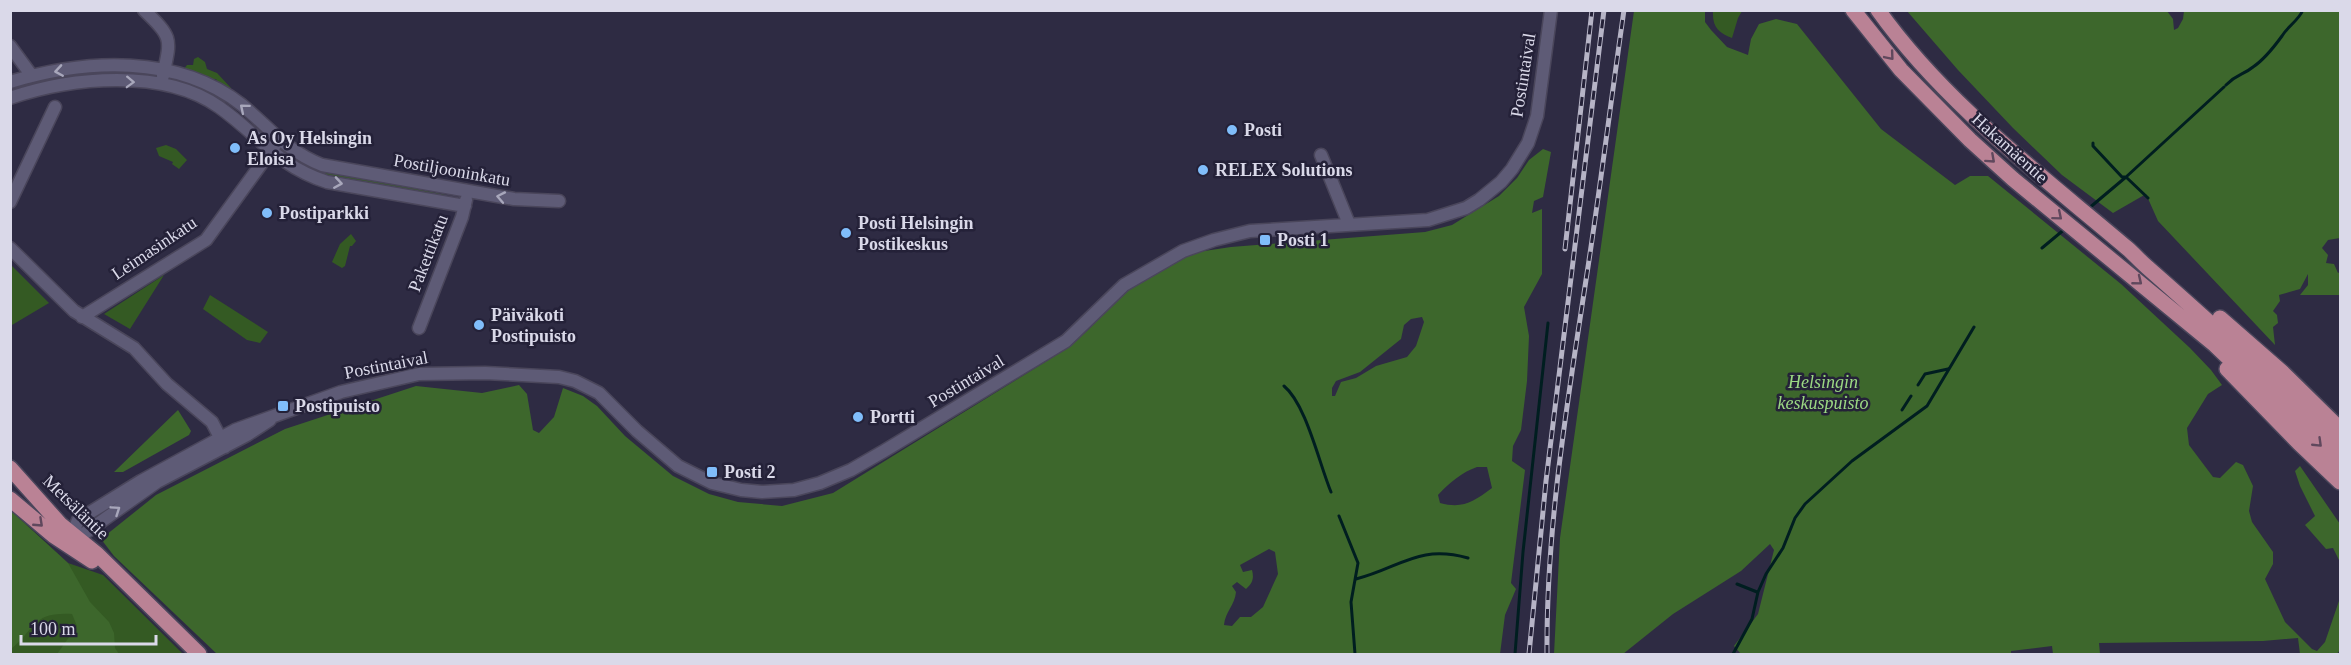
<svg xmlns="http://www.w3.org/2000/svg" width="2351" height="665" viewBox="0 0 2351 665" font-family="'Times New Roman',serif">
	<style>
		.green { fill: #345a23 }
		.forest { fill: #3d672c; fill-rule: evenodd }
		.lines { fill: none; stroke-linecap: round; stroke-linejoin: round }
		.stream { stroke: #001e20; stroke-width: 3 }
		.minor-casing { stroke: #4a465b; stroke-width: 15 }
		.major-casing { stroke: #4a465b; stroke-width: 18 }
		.minor { stroke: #5e5b76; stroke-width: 12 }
		.major { stroke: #ba8295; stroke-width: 15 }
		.rail-casing { stroke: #b6b4c6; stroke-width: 5 }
		.rail { stroke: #242138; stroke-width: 3; stroke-dasharray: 9; stroke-linecap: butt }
		.oneway { stroke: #60485d }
		.oneway2 { stroke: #a8a7bb }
		.poi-dot { fill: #80bdfa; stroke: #242138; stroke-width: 2 }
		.labels { text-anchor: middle; stroke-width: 5; stroke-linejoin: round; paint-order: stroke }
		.street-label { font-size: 18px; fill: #dad9e9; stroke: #242138 }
		.poi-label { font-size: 18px; font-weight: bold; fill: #dad9e9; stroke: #242138; text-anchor: start }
		.park-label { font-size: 18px; font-style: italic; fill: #9bd883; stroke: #242138 }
	</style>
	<rect width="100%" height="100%" fill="#2e2b43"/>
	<!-- green -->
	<path class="green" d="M1713,11h29l-4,7 -6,20c-13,-5 -20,-11 -19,-27z
		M198,57l7,5 2,7 10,4 14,15 -2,2 -11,-7 -2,-4h-5l-27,-10 3,-4h6l1,-6z
		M166,145l10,4 11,11 -8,9 -7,-5 1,-2 -14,-6 -3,-8z
		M289,154l30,15 127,26v2l-118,-20 -42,-19z
		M351,234l5,7 -4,5h-2l-5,20 -3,2 -10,-6 8,-18z
		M12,266l37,37 -37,22 -2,-2z
		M164,275l-34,54 -26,-15z
		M210,295l58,37 -8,11 -13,-3 -44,-31z
		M10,510l58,53 35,12 80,79h-172z"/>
	<!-- forest -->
	<path class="forest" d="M1634,11h71v11l6,8 16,17 21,8 3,-16 8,-15 17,-5 21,5 84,105 74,56 15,-9h18l133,108 69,64 21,22 11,15 -14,9 -21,34 2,17 24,32 7,1 16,-16 7,3 10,21 -4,25 3,11 21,30v12l-8,15 20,43 27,27 5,2 8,-9 15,-44v52l-3,4h-37l-2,-16 -35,3 -164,2 1,11h-47l-1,-8 -41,5v3h-270l-7,-8 24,-32 16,-64 -4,-6 -29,27 -68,43 -50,40h-69l6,-116z
		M1907,11h260l6,8 1,11 4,-2 5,-9 1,-8h156v227l-12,2 -6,8 6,7 -2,8 8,1 4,9 2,-1v23h-40l8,-10v-11l-8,15 -21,6 1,6 -7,10 4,4 1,8 -5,4 2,18 -117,-124 -12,-27 -33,19 -51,-38 -49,-47 -55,-58z
		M1543,149l8,3 -8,45 -9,4 -2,12 10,-4v65l-18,33 5,29 -2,45 -6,49 -8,16 -1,15 13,9 -14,113 5,6 -11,26 -5,39h-1283l-103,-98 -13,-17 55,-44 129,-66 131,-43 66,7 37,-8 8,9 6,36 6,3 15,-16 9,-29 20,8 14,10 28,30 48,40 36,18 29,8 44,4 51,-13 233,-144 23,-20 27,-29 26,-20 49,-27 40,-6 194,-15 27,-7 47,-29 18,-18 12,-18zM1422,317l2,5 -8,24 -9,11 -31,9 -20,12 -15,4 -6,14h-3v-8l4,-7 24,-9 41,-33 3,-14 7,-6zM1477,467h10l5,21c-19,14 -29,21 -52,15l-2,-8c11,-12 24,-23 39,-28zM1269,549l6,3 3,22 -15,33 -12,10h-11l-8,9 -8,-1c1,-13 11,-20 12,-33l-4,-6 5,-4 9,7c7,-6 8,-11 6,-19l-9,2 -3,-7z
		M178,410l13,21 -2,4 -66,37h-9z
		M2300,466l40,58v38l-7,-14 -7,1 -21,-24 10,-9 -15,-30 -5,-15z
		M10,510l58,53 22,39 19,20 5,11 1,15 4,6h-62l20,-28 -5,-12c-41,-2 -36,15 -61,35z"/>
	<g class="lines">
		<!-- stream -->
		<path class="stream" d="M2226,85c12,-12 16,-9 27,-18 12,-8 21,-20 29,-31 6,-10 16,-15 21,-26
			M2093,143v3l29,31h3
			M2148,198l-22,-21 98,-90
			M2088,209l38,-32
			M2042,248l24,-20
			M1918,385l7,-11 23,-5
			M1284,386c22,18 35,77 47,106
			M1902,410l9,-14
			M1339,516l19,47 -7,39 4,52
			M1356,579c44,-11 62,-35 112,-21
			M1737,584l20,8
			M1515,654l8,-102 25,-229
			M1733,654l19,-35 6,-27 8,-18 17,-26 12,-30 10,-14 47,-43 75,-55 47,-79"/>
		<defs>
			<path id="minor" d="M144,10c29,28 27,28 19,66
				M10,46l22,30
				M10,82c76,-23 167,-28 232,23 28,23 44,46 80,60l192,34 45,2
				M10,98c61,-21 154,-30 209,9 41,29 57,58 108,75l138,24
				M1321,155l28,69
				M10,202l45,-95
				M10,248l64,63 60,37 33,36 45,38 13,25
				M82,317l124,-77 69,-95
				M419,328l43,-111 4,-17
				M70,540l8,-20 63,-39 94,-51 106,-38 78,-18 66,-1 74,4 16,4 24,12 38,38 41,35 34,17 29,7 21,2 32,-2 26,-7 31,-13 33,-19 182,-110 58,-56 59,-34 31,-11 36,-9 178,-11 38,-12 13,-8 22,-18 11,-13 16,-26 9,-27 14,-106
				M71,543l86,-61 90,-47 23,-15"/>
			<path id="major" d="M1853,10l48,60 69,70 43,39 202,166 125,120
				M1878,10c67,94 162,164 249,238 7,6 13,13 20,19 66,58 131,116 193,179
				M2220,318l63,55 57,56
				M2227,369l72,74 41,39
				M10,468l50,56 37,30 102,100
				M10,499l44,37 38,25"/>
		</defs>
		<!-- minor casing -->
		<use href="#minor" class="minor-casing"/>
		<!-- major casing -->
		<use href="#major" class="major-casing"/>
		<!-- minor -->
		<use href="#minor" class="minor"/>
		<!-- major -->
		<use href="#major" class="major"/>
		<defs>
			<path id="rail" d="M1565,249l27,-239
				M1529,654l17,-173 58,-471
				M1547,654c-1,-125 20,-250 39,-374 14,-90 25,-180 38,-270"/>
		</defs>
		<!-- rail casing -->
		<use href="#rail" class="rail-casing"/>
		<!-- rail -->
		<use href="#rail" class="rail"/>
	</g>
	<!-- one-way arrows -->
	<defs><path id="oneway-chevron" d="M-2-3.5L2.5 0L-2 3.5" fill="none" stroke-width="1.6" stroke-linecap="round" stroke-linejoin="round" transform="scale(1.5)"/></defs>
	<g class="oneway">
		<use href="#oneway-chevron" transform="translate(1890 56) rotate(50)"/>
		<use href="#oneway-chevron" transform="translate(1991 159) rotate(42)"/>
		<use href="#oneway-chevron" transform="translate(2058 216) rotate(40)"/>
		<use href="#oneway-chevron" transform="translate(2138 281) rotate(39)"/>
		<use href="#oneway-chevron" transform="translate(2318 443) rotate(44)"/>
		<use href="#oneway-chevron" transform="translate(39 523) rotate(43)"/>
	</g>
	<g class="oneway2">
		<use href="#oneway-chevron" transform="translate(59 71) rotate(171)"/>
		<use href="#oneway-chevron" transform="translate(130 82) rotate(2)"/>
		<use href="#oneway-chevron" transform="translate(244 108) rotate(-140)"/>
		<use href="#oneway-chevron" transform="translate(338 183) rotate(9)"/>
		<use href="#oneway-chevron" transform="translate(501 197) rotate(-169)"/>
		<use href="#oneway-chevron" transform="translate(116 510) rotate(-34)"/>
	</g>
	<!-- markers -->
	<g class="poi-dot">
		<circle cx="1232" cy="130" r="6"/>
		<circle cx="235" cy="148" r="6"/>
		<circle cx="1203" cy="170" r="6"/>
		<circle cx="267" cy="213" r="6"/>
		<circle cx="846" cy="233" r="6"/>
		<rect x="1259" y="234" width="12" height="12" rx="3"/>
		<circle cx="479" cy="325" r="6"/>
		<rect x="277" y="400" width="12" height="12" rx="3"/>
		<circle cx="858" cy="417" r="6"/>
		<rect x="706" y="466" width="12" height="12" rx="3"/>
	</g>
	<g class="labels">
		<!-- street labels -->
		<g class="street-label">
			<text transform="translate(1523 75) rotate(-81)" y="6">Postintaival</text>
			<text transform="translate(2010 148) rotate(42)" y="6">Hakamäentie</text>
			<text transform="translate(452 170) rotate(10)" y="6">Postiljooninkatu</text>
			<text transform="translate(154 248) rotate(-34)" y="6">Leimasinkatu</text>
			<text transform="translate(428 253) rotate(-69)" y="6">Pakettikatu</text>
			<text transform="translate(386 365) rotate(-11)" y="6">Postintaival</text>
			<text transform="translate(966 381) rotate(-31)" y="6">Postintaival</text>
			<text transform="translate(76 507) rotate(44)" y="6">Metsäläntie</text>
		</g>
		<!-- poi labels -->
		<g class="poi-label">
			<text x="1244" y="136">Posti</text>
			<text x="247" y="144">As Oy Helsingin<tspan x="247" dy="21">Eloisa</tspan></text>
			<text x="1215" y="176">RELEX Solutions</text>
			<text x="279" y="219">Postiparkki</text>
			<text x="858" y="229">Posti Helsingin<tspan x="858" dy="21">Postikeskus</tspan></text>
			<text x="1277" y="246">Posti 1</text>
			<text x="491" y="321">Päiväkoti<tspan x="491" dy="21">Postipuisto</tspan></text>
			<text x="295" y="412">Postipuisto</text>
			<text x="870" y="423">Portti</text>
			<text x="724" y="478">Posti 2</text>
		</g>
		<!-- park labels -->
		<g class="park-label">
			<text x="1823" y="388">Helsingin<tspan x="1823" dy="21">keskuspuisto</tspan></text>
		</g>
	</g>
	<!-- border -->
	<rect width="2351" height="665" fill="none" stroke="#dad9e9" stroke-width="24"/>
	<!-- scale -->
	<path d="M21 635v9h135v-9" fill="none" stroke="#dad9e9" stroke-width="3"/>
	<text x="30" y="635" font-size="18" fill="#dad9e9" stroke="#242138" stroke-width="4.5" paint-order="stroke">100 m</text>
</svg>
